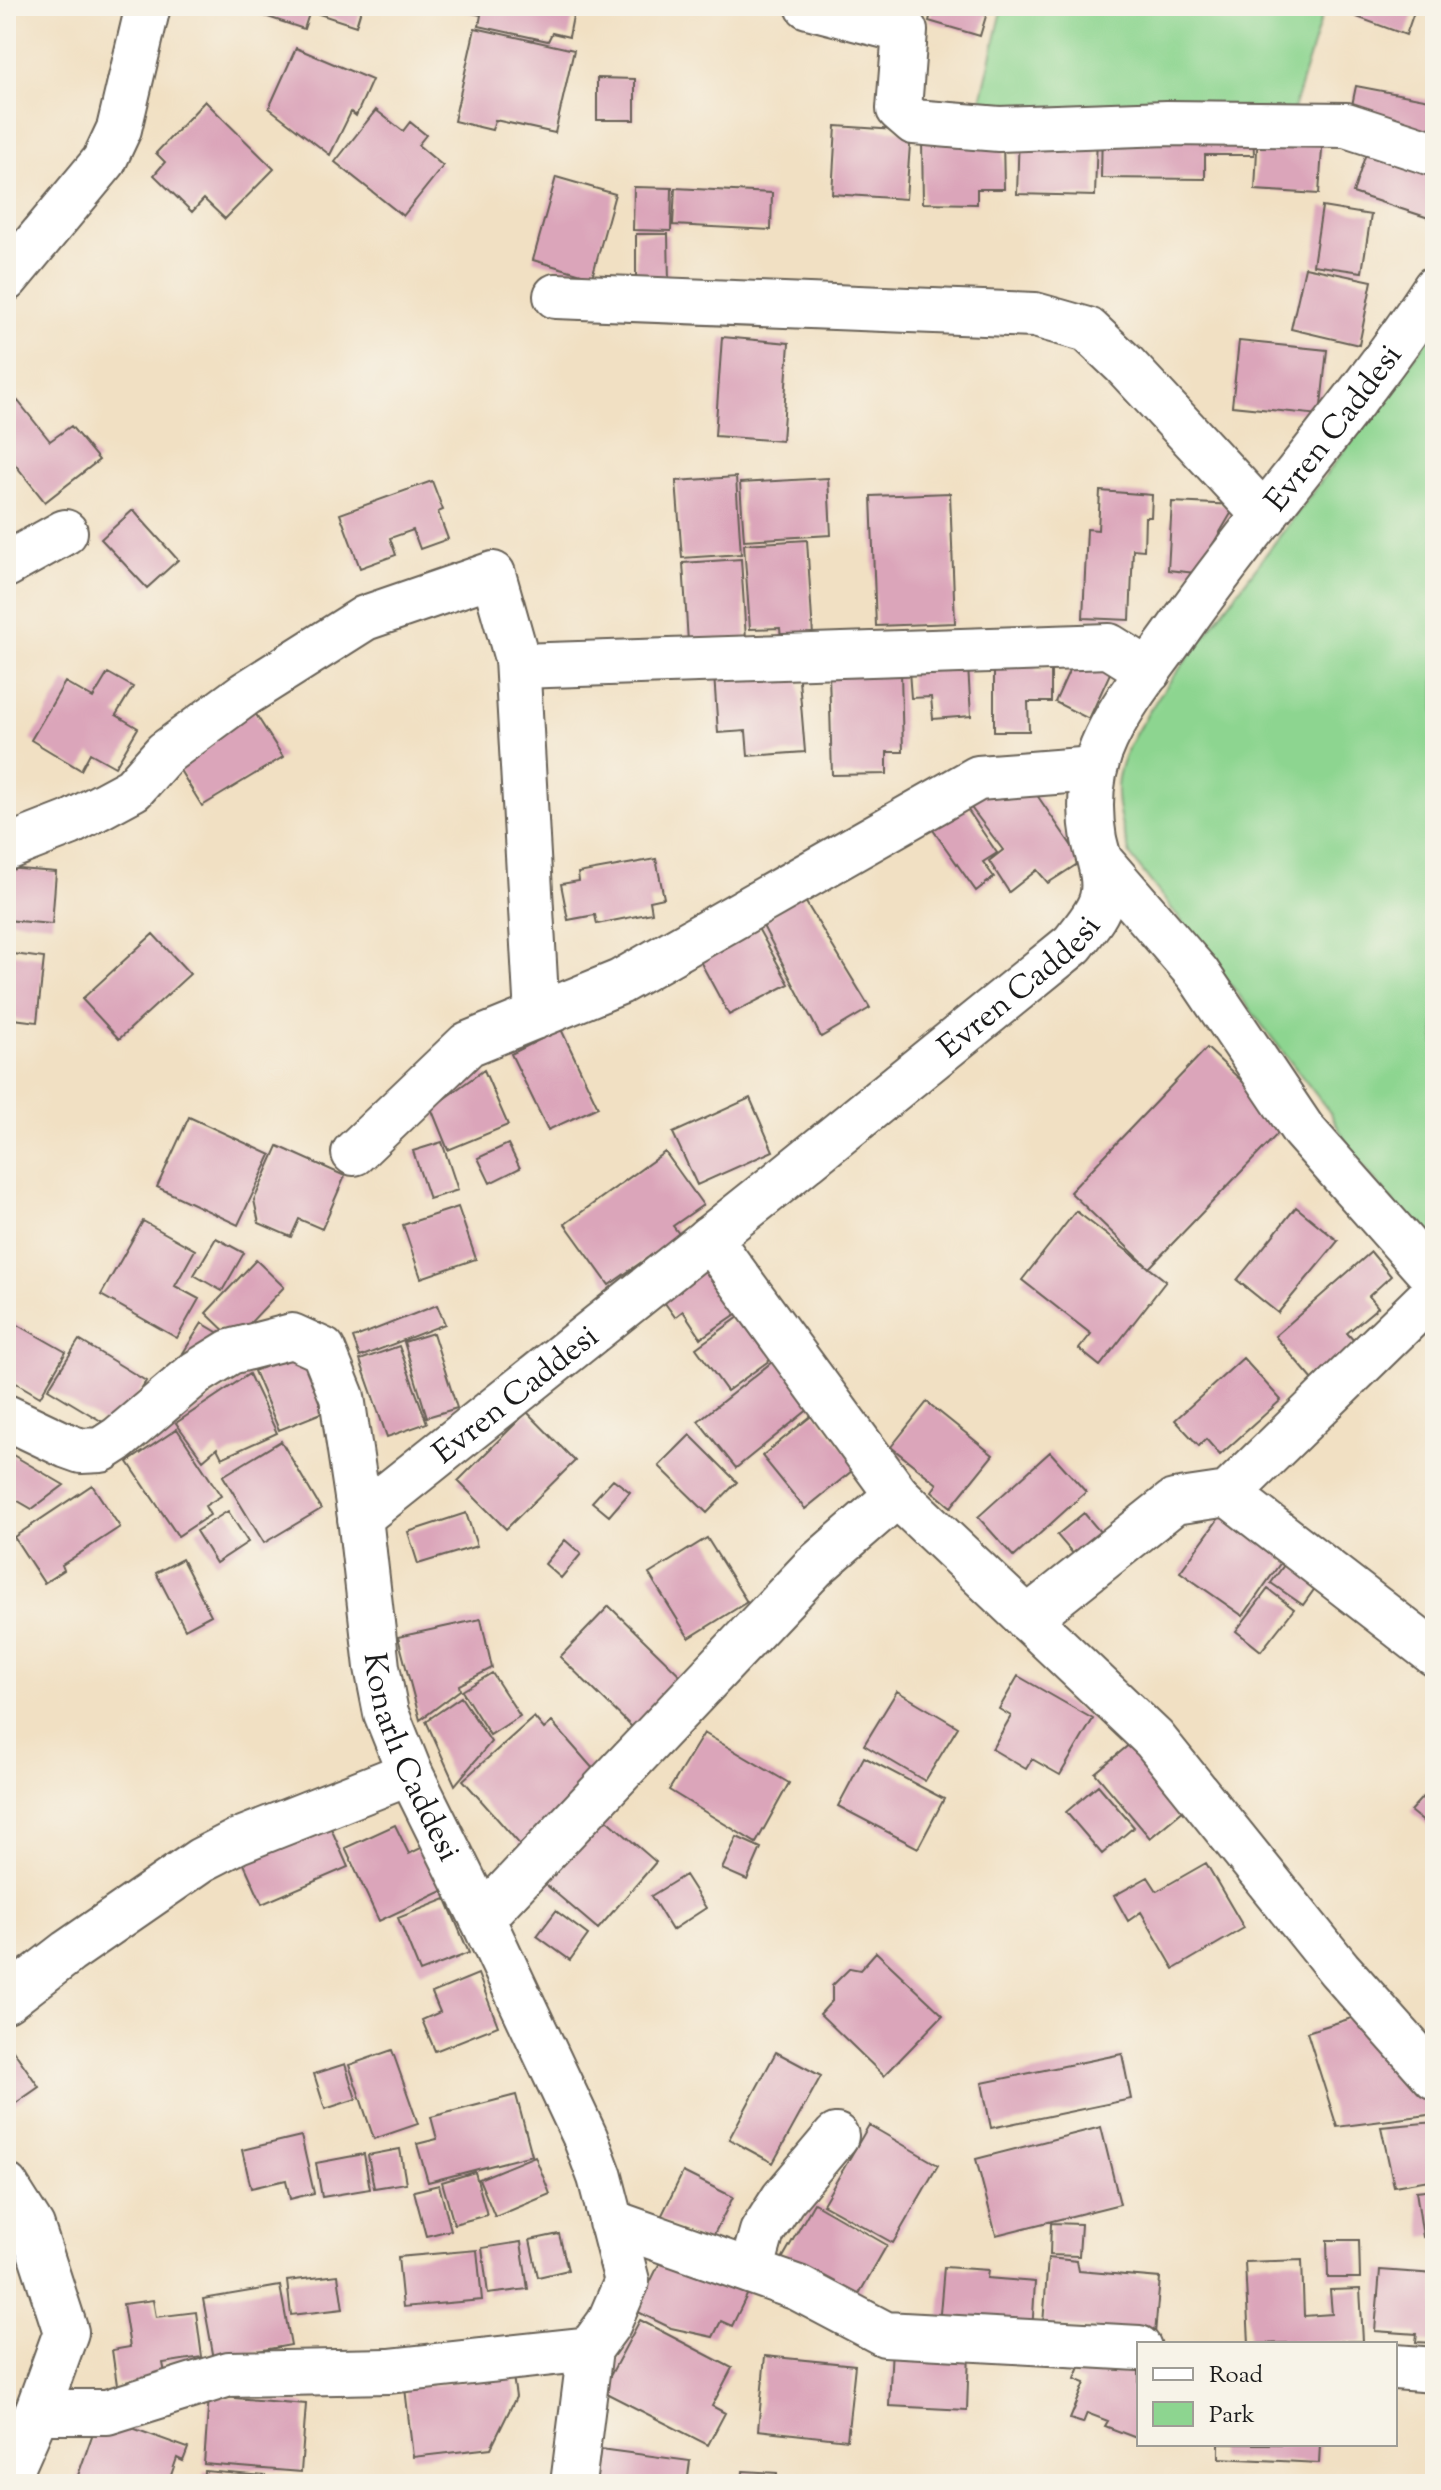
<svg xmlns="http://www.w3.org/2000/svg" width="1441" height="2490" viewBox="0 0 1441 2490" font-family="'Sorts Mill Goudy',serif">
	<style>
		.green { fill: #8dd590; stroke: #547856; stroke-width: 2 }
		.building { fill: #dba5ba }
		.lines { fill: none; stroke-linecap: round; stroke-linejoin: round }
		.minor-casing { stroke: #676156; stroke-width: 48 }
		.minor { stroke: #fff; stroke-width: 44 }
		.labels { text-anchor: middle; stroke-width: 6; stroke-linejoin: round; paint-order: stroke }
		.street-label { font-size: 32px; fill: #1c1c1c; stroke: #f7f3e8 }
	</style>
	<rect width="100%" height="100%" fill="#f7f3e8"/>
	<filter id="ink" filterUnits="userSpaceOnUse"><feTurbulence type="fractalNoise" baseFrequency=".0125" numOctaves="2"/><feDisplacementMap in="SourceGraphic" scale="16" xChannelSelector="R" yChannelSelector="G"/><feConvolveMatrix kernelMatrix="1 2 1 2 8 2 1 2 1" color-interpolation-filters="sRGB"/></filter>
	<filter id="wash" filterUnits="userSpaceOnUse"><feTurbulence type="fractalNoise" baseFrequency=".006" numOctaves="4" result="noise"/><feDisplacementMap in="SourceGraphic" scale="32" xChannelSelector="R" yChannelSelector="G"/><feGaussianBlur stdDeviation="1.8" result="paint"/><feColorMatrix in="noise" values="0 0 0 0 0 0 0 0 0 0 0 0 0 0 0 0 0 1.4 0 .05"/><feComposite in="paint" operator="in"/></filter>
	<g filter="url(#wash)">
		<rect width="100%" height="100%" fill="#f1e0c3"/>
		<!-- green -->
		<path class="green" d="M1003,6h322l-32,104 -314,-1z
			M1435,330v924l-85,-104 -19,-36 -201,-259c-6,-22 -14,-45 -13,-68 1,-32 26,-65 42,-91z"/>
		<g id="blocks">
			<!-- building -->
			<path class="building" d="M245,6h117l-6,20 -46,-15 -6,18 -60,-20z
				M454,6h121l-6,31 -17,-4 -4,8 -69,-15 2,-11 -27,-6z
				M933,6h56l-9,30 -51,-15z
				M1357,6h59l-10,29 -52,-19z
				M475,28l99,22 -19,83 -60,-13 -3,10 -38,-9z
				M296,48l76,32 -16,36 -5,-4 -21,43 -61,-47z
				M597,78l38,1v41h-38z
				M1356,86l79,15v35l-86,-16z
				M205,101l69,68 -49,50 -21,-20 -12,13 -38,-37 11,-13 -9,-9z
				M376,110l27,21 7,-9 16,13 -8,10 25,21 -40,50 -68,-54z
				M836,126l75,5 -5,68 -74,-5z
				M1102,127l151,1 1,27h-49v24l-104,-1z
				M1258,130l65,4 -4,60 -64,-4z
				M1019,132l78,3 -2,61 -78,-2z
				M1003,139l1,50h-27v15l-54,-1 -1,-63z
				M1370,141l65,21v58l-82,-27z
				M556,177l59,17 -23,83 -59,-17z
				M634,187l38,1 -1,43 -38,-1z
				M675,188l97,5 -1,37 -98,-5z
				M1322,207l49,8 -9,57 -49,-7z
				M636,234h32l1,48 -33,1z
				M1305,267l67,14 -13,64 -68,-16z
				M722,337l67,6 -7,98 -67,-5z
				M1239,341l88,9 -7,65 -88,-9z
				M18,401l32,40 21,-15 28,34 -54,42 -39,-49v-42z
				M736,477l5,77 -59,4 -6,-77z
				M828,478l3,57 -87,5 -4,-57z
				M432,481l11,29 -5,2 10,27 -28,10 -7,-19 -23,8 6,17 -36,13 -20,-54z
				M1100,491l52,4 -1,22h-6l-1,33 -11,-1 -3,71 -47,-2 4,-89 11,1z
				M950,493l5,130 -79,3 -5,-130z
				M1172,502l64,3 -40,68 -28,-3z
				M133,510l45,50 -31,28 -46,-49z
				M807,540l6,96 -32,3 -1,-11 -30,1 -6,-85z
				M741,559l5,80 -58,3 -5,-79z
				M1077,653l35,16 -23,50 -34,-17z
				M1036,658v13h15v31h-23l1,29h-35v-72z
				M968,666l3,50 -38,3 -2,-22 -20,1 -2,-27z
				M798,668l7,84 -57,4 -2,-25 -28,2 -4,-59z
				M901,672l2,80h-16v22l-55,1 -3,-102z
				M108,673l25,14 -17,28 22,13 -23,39 -25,-14 -9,17 -50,-30 34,-58 28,16z
				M250,705l33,52 -81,49 -32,-52z
				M1026,779l56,82 -34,22 -11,-13 -28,22 -20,-31 14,-11 -40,-53z
				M959,797l38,56 -14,9 11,15 -18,14 -50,-71z
				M656,859l8,39 -14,3 2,12 -55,11 -2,-9 -27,5 -7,-36 18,-3 -1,-8z
				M6,868l50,4 -4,52 -46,-4z
				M799,891l71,117 -49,29 -59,-113z
				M754,921l35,63 -60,31 -34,-63z
				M153,934l37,40 -71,65 -37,-40z
				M6,953l38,5 -7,64 -31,-4z
				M561,1029l37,78 -50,23 -37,-76z
				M1207,1048l80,76 -138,144 -79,-76z
				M484,1070l24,55 -60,25 -17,-42z
				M750,1098l23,53 -76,34 -24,-52z
				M189,1117l82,38 -33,70 -81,-38z
				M442,1142l16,48 -29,9 -16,-48z
				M508,1144l12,24 -30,15 -12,-25z
				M278,1146l67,30 -23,53 -23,-10 -8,18 -32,-14 -5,-23z
				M665,1152l38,53 -30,21 7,9 -71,50 -44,-61z
				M458,1207l18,52 -55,19 -18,-53z
				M1296,1207l42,34 -60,72 -41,-33z
				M1076,1211l90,70 -66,85 -21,-17 12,-15 -69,-54z
				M143,1221l52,29 -20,36 24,13 -22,39 -76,-43z
				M216,1238l28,15 -22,38 -28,-16z
				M1371,1252l20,24 -22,20 9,11 -31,26 9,10 -43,37 -38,-44z
				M256,1260l28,27 -50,53 -28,-27z
				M707,1267l32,45 -38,26 -18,-27 -8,6 -13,-18z
				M437,1305l8,19 -85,33 -7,-19z
				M746,1312l31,43 -50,36 -31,-43z
				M6,1318l60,34 -26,45 -34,-20z
				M202,1323l30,18 -29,25 -20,-13z
				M433,1333l24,75 -30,9 -23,-75z
				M79,1340l67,41 -30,49 -68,-41z
				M399,1346l28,77 -40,14 -27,-77z
				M309,1348l25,60 -55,22 -25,-59z
				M777,1358l38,46 -79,64 -38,-47z
				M1243,1358l38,42 -61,55 -14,-16 -7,7 -24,-26z
				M249,1374l28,59 -55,25 -5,-10 -14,12 -27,-37z
				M927,1402l66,53 -42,52 -19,-16 5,-7 -46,-37z
				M527,1412l48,49 -69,68 -48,-48z
				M815,1413l43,53 -53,43 -43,-53z
				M177,1429l44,67 -16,10 5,9 -32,21 -50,-74z
				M690,1435l47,47 -30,31 -48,-47z
				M281,1441l40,68 -57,34 -41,-67z
				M6,1451l58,34 -32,24 -26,-15z
				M1050,1452l36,40 -72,65 -36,-40z
				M613,1479l17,13 -21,24 -17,-14z
				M92,1485l28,42 -58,38 2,5 -20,13 -30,-46z
				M228,1511l20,31 -32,21 -20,-32z
				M1224,1511l62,44 -43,61 -63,-44z
				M466,1513l11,33 -59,18 -10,-32z
				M1084,1513l17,20 -26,23 -18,-21z
				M707,1538l40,64 -58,36 -40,-64z
				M565,1540l16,14 -20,24 -16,-14z
				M182,1559l29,56 -26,14 -29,-56z
				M1287,1561l31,23 -15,21 -32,-22z
				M1268,1589l26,20 -33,42 -25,-20z
				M609,1606l74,72 -49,51 -74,-72z
				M481,1619l11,49 -33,17 1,5 -40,30 -22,-83z
				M492,1673l28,43 -30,19 -28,-44z
				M1018,1676l75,43 -33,56 -28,-16 -6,10 -34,-20 19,-33 -12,-7z
				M897,1691l61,36 -33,54 -61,-36z
				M461,1697l30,45 -36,43 -29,-64z
				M534,1717l10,12 8,-7 50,57 -79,69 -60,-68z
				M704,1733l85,50 -33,60 -87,-53z
				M1130,1744l55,65 -35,29 -55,-65z
				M864,1757l80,42 -26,49 -80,-42z
				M1435,1783v38l-5,6 -20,-16z
				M1098,1785l36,42 -32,27 -36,-42z
				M597,1811l59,51 -58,67 -60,-51z
				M326,1817l22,50 -86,37 -22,-49z
				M395,1825l14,29 20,-10 20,44 -70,33 -34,-73z
				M737,1837l24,11 -14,32 -25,-11z
				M1206,1863l38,65 -70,41 -33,-57 -13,9 -14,-25 34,-19 9,14z
				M685,1875l21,33 -34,22 -21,-34z
				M446,1899l23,54 -49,19 -22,-54z
				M556,1911l32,24 -18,25 -33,-24z
				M876,1952l67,63 -59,61 -64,-62 12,-13v-15l18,-18 10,2z
				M478,1974l20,52 -63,25 -13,-31 18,-8 -8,-19z
				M1355,2017l80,87v10l-98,13 -30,-95z
				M6,2040l33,47 -33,23z
				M392,2050l26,74 -44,15 -25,-74z
				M776,2052l45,24 -48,87 -44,-24z
				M1122,2054l9,45 -140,29 -9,-45z
				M345,2064l11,35 -31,10 -11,-35z
				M516,2095l16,60 -104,27 -11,-38 20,-5 -6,-22z
				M1435,2122v57l-41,7 -13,-59z
				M869,2125l69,40 -45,78 -70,-39z
				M1101,2127l19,77 -124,31 -20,-76z
				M301,2136l13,57 -24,6 -4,-19 -35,8 -9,-38z
				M400,2149l6,34 -32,5 -6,-33z
				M364,2154l6,35 -48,8 -6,-34z
				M535,2156l15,38 -55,23 -16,-38z
				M475,2172l12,43 -33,9 -12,-42z
				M683,2172l50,25 -24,47 -49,-25z
				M439,2185l12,45 -25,6 -12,-45z
				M1435,2189v46l-12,2 -7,-46z
				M814,2203l73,42 -32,56 -73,-42z
				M1051,2223l30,1 -2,32 -29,-1z
				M559,2234l9,36 -30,7 -8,-37z
				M1327,2240h32l1,38h-32z
				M521,2242l7,47 -40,5 -6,-46z
				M667,2248l83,41 -18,37 -11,-5 -8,16 -42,-9 -35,-17z
				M477,2250l5,50 -79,7 -5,-50z
				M1048,2258l29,3 2,10 81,7 -5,56 -112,-10z
				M1302,2260l2,56 28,-2 -2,-24 30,-1 3,52 -114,3 -4,-82z
				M944,2267l44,3 -1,8 48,4 -3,51 -93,-8z
				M1380,2270l55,4v69l-19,-1 1,-8 -42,-3z
				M338,2275l5,34 -52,6 -4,-34z
				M280,2286l11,59 -77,14 -11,-60z
				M153,2300l3,17 40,-5 6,45 -39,6 3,15 -49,7 -5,-35 18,-3 -7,-43z
				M640,2320l92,48 -20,38 13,7 -17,32 -106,-54z
				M892,2347l77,3 -2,60 -78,-4z
				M1085,2355l54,11v73l-34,-13 3,-5 -21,-8 -4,10 -13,-4 15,-36 -10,-4z
				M765,2356l90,9 -8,75 -89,-10z
				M513,2376l3,21 -25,51 -78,9 -8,-69z
				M209,2396l97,8 -5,68 -97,-8z
				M99,2416l89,32 -5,13 -6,-3 -8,23 9,3h-103z
				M1219,2444h101l-1,19 -100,-5z
				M600,2449l90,12 -3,23h-91z
				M204,2471l62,5 -1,8h-62z
				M743,2471l34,2v11h-35z
				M809,2479l44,3v2h-44z"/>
		</g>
	</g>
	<g filter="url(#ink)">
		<use href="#blocks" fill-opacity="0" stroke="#676156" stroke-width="2"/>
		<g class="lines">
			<defs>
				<g id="minor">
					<path d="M808,6l97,25 -6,78 15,13 85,7 168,-6 179,2 89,29"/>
					<path d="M6,279l98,-118 15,-32 29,-123"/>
					<path d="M556,296l479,19 53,15 36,34 141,152"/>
					<path d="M6,565l59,-33"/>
					<path d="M517,659l20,357"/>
					<path d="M6,848l64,-25 63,-34 32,-36 80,-59 120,-76 128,-44 26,92 590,-20 40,25"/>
					<path d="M1102,863l96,111 105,156 132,149"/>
					<path d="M354,1153l114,-109 152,-62 358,-204 116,-9"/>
					<path d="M709,1238l188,257 257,244 185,230 96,108"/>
					<path id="s1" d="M6,1417l61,29 14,5 20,-1 17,-11 78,-66 34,-21 62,-16 31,14 19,47 18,120 17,150 9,46 24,60 72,145 103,219 15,40 27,104 -18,42 -19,26 -17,135"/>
					<path d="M1228,1494l207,160"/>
					<path id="s2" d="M360,1517l421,-336 292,-237c10,-14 25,-29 29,-46 5,-20 -4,-40 -8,-59 -6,-34 -3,-70 12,-101 19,-40 49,-75 74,-111 81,-115 177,-221 255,-339"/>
					<path d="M1027,1619l147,-117 54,-8 207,-202"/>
					<path d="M482,1918l332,-351 83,-72"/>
					<path d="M6,2000l62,-48 133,-92 37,-19 172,-68"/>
					<path d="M6,2186l26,41 34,105 -29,80 -31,70"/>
					<path d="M611,2222l187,66 87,46 254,14"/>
					<path d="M751,2271l11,-39 21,-33 53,-63"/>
					<path d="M1395,2367l40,3"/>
					<path d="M37,2412h70l122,-38 160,-3 201,-22"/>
				</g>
			</defs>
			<!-- minor casing -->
			<use href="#minor" class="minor-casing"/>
			<!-- minor -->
			<use href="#minor" class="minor"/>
		</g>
	</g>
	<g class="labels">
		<!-- street labels -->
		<g class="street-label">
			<text dy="11" stroke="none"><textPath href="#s2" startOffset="1518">Evren Caddesi</textPath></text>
			<text dy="11" stroke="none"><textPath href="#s2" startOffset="846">Evren Caddesi</textPath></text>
			<text dy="11" stroke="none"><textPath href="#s2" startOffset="198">Evren Caddesi</textPath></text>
			<text dy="11" stroke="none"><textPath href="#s1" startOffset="782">Konarlı Caddesi</textPath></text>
		</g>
	</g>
	<!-- margin -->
	<rect width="1441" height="2490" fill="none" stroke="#f7f3e8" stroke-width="32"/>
	<!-- legend -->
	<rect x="1137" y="2342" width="260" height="104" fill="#f7f3e8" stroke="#9f9d96" stroke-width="2"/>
	<rect x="1153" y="2368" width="40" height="12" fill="#ffffff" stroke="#9f9d96" stroke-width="2"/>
	<text x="1209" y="2382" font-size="24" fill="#1c1c1c">Road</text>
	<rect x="1153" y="2402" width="40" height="24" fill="#8dd590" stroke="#9f9d96" stroke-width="2"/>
	<text x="1209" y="2422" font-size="24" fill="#1c1c1c">Park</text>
</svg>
